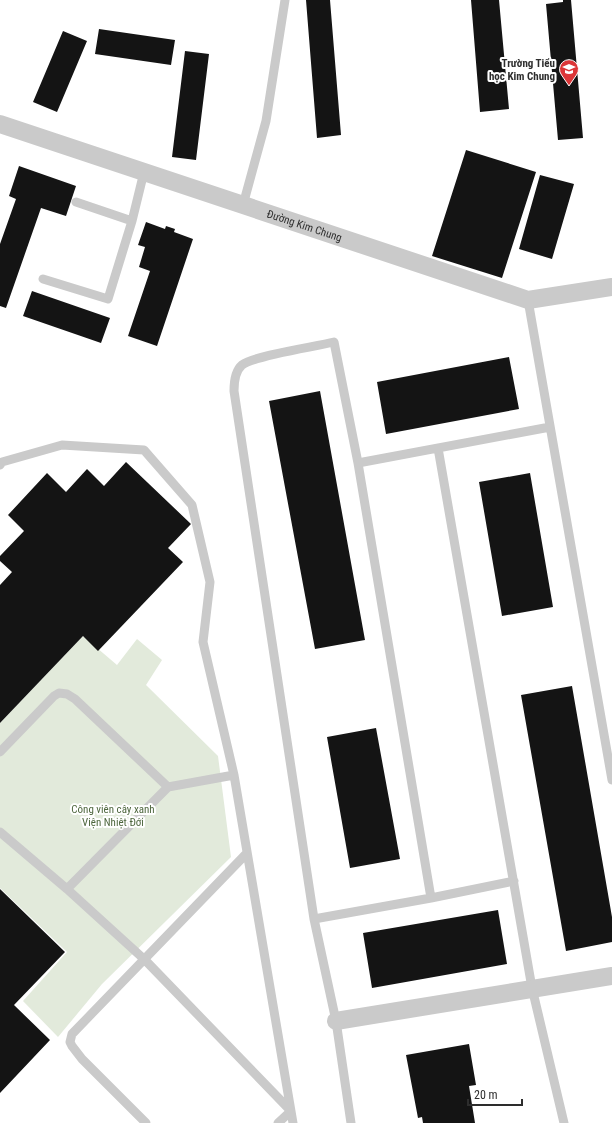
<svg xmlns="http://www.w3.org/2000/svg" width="612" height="1123" viewBox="0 0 612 1123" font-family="'Roboto Condensed',sans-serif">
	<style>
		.green { fill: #e2eadb }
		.building { fill: #141414 }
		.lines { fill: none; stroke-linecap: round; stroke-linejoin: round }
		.lane { stroke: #cacaca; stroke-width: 9 }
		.street { stroke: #cacaca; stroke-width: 18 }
		.labels { text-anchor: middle; stroke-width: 4; stroke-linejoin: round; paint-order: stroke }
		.poi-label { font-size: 11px; font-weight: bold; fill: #2d2d2d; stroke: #fff; text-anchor: end }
		.street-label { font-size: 11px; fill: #2d2d2d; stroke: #fff }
		.park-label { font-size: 11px; fill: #4d663d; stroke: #fff }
	</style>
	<rect width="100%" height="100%" fill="#fff"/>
	<!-- green -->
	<path class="green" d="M83,636l34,29 20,-26 25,21 -16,25 72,71 13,101 -129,127 -44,53 -35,-36 44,-49 -67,-64v-165z"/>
	<!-- building -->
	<path class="building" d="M306,0h24l11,135 -24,3z
		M471,0h28l10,109 -29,3z
		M563,0h8l12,138 -25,2 -12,-136 17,-2z
		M99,29l76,11 -4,25 -76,-11z
		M63,31l24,10 -30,71 -24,-10z
		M185,51l24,3 -13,106 -24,-3z
		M466,150l70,22 -34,106 -70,-22z
		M19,166l57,20 -10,30 -25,-8 -35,100 -6,-2v-62l16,-45 -7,-3z
		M540,175l34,9 -22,75 -33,-10z
		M146,222l19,7 1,-3 9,3 -1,3 19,7 -36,107 -29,-10 22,-65 -11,-4 6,-20 -7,-2z
		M32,291l78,27 -9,25 -78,-27z
		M509,357l10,52 -133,25 -9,-52z
		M320,391l45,249 -50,9 -46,-248z
		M126,462l65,62 -23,24 15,14 -85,89 -15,-15 -83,87v-138l12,-13 -12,-11v-5l24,-25 -16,-16 39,-42 19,19 21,-23 17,17z
		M530,473l23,134 -51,9 -23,-134z
		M572,686l40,231v25l-46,9 -45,-256z
		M376,728l24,131 -50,9 -23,-131z
		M0,889l65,63 -51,53 36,35 -50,53z
		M498,910l9,54 -135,24 -9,-55z
		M469,1044l7,41 -7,1 6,37h-52l-1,-6 -4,1 -12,-63z"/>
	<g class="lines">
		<!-- lane -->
		<path class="lane" d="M76,202l56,19
			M243,205l23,-84 19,-121
			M43,279l65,20 24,-78 12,-49
			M528,300l84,480
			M438,448l94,540 32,135
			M358,463l192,-36
			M0,465l2,-3 60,-17 82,5 48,55 18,77 -7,60 31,133 59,348
			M0,752l54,-56 5,-3 8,1 8,5 93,88
			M0,832l67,57 78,71 146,151 -13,12
			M67,889l101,-102 66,-12
			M314,919l117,-21 83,-17
			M146,1123l-64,-64 -10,-13 -2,-4 2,-8 175,-181
			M351,1123l-15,-102 -22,-102 -80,-528c0,-8 1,-20 8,-26 14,-10 72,-18 92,-23l24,121 73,435"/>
		<!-- street -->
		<g class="street">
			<path id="s1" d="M0,124l528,176 84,-13"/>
			<path d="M336,1021l276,-45"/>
		</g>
	</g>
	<!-- icons -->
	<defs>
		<symbol id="school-pin" viewBox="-11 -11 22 30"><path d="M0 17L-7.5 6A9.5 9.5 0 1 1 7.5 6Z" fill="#dc3638" stroke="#fff"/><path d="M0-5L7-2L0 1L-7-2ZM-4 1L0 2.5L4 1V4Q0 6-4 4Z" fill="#fff"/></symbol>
	</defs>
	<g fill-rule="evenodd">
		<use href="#school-pin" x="558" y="58" width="22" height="30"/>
	</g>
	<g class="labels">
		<!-- poi labels -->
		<g class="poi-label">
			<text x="555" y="67">Trường Tiểu<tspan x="555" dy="13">học Kim Chung</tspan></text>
		</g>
		<!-- street labels -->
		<g class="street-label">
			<text dy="4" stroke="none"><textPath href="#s1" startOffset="321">Đường Kim Chung</textPath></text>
		</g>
		<!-- park labels -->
		<g class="park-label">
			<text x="113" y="813">Công viên cây xanh<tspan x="113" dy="13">Viện Nhiệt Đới</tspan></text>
		</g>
	</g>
	<!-- scale -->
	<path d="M468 1099v6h54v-6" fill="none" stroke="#2d2d2d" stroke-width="2"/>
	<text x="474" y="1099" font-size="12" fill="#2d2d2d" stroke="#ffffff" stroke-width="3" paint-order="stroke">20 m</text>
</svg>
